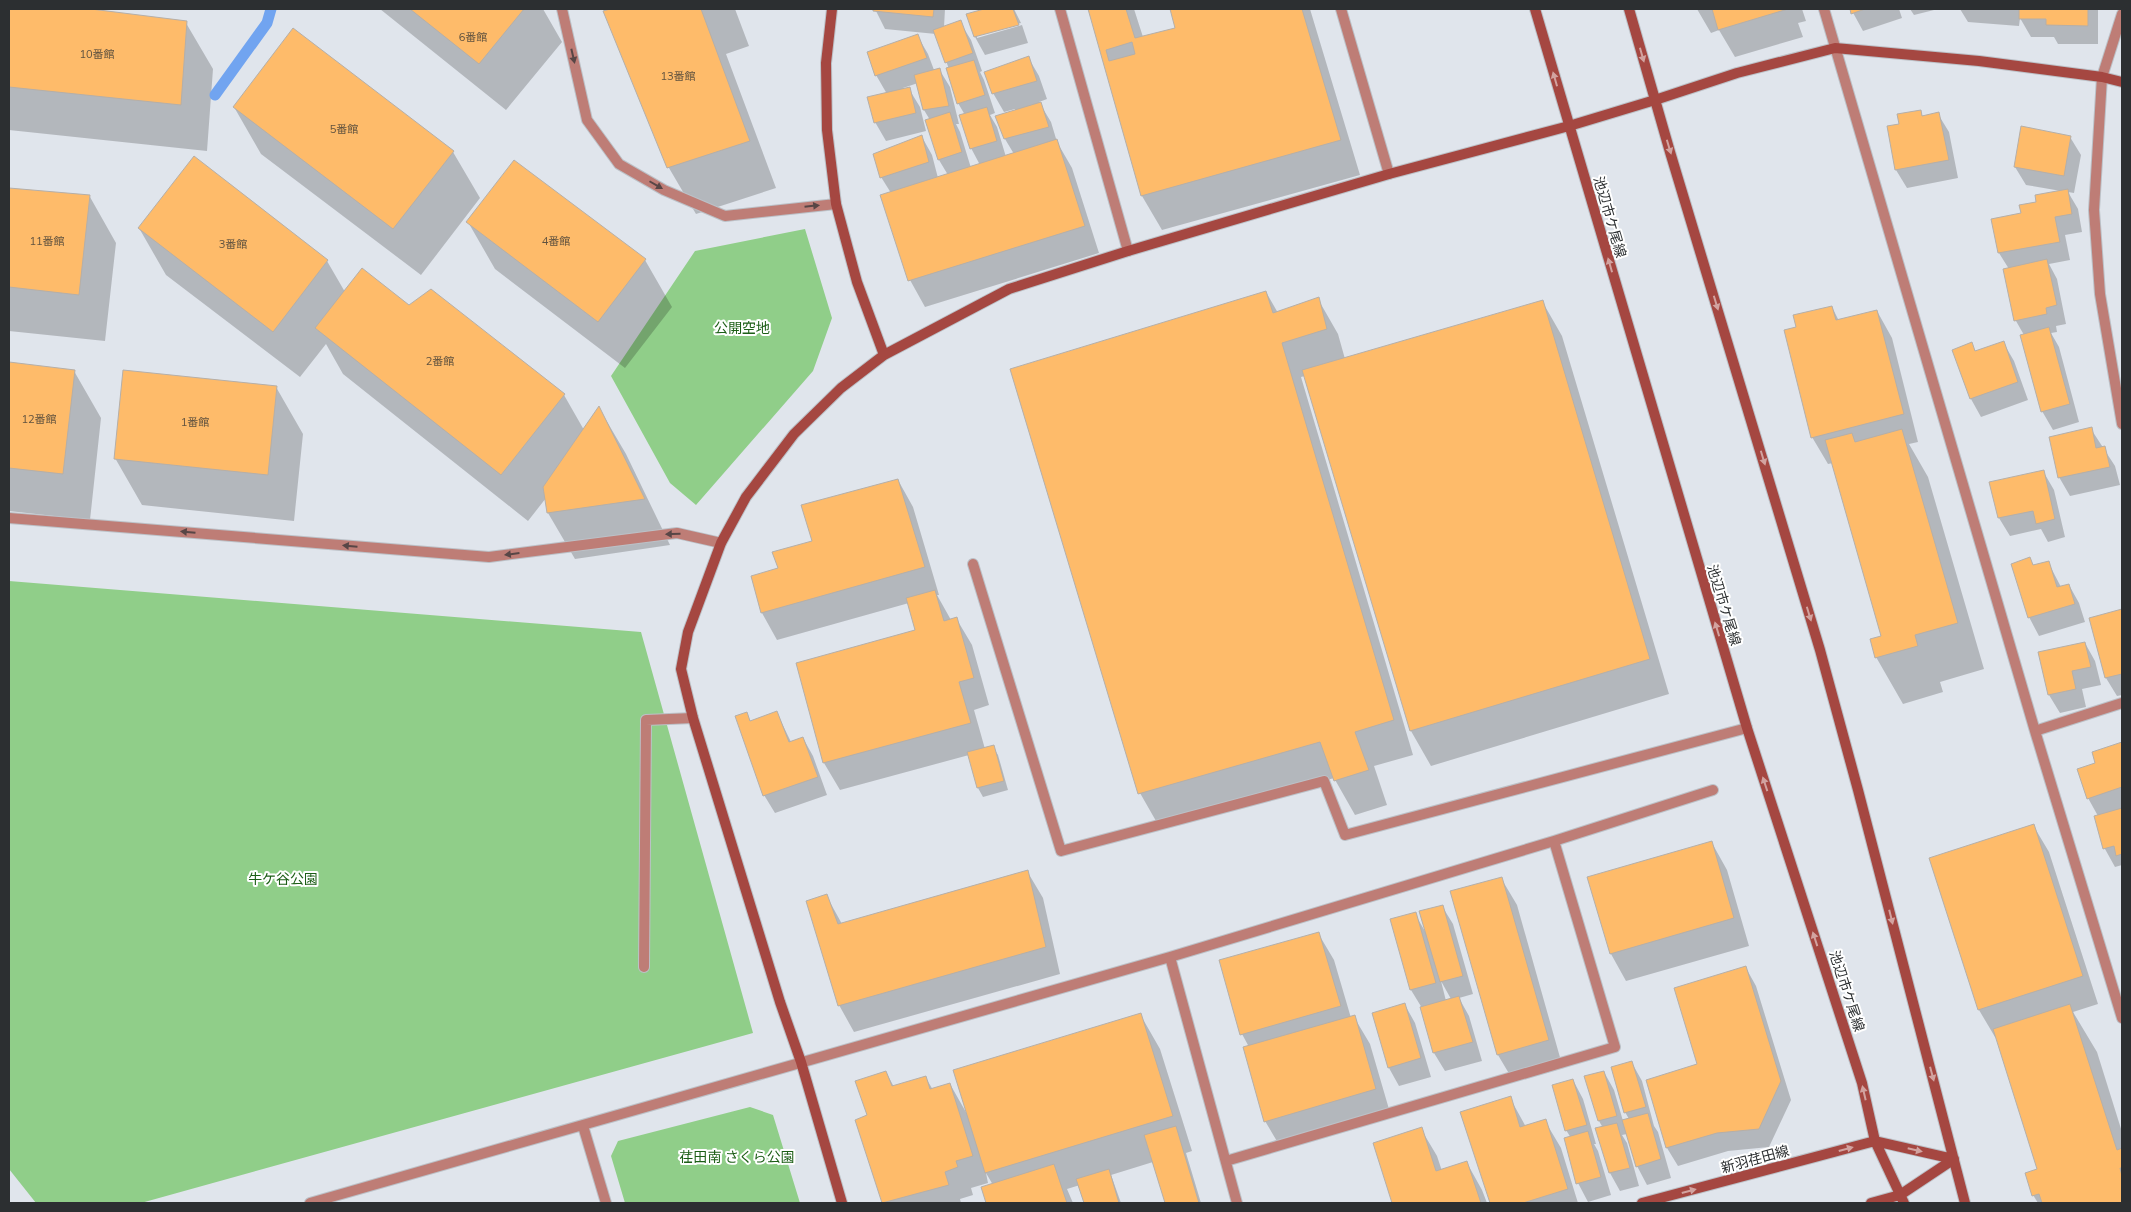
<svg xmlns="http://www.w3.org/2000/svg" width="2131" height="1212" viewBox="0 0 2131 1212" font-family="Mulish,'Noto Sans JP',sans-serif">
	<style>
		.green { fill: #90ce89 }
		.shadow { fill: #0003; fill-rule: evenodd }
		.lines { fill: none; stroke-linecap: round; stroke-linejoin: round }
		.stream { stroke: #71a4f0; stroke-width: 11 }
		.building { fill: #febb6a; stroke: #b5afa9; fill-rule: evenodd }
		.lane-casing { stroke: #bcc1c7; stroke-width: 12 }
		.street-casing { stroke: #bcc1c7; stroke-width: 12 }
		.secondary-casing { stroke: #bcc1c7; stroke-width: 12 }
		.lane { stroke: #be7d76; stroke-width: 10 }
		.street { stroke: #be7d76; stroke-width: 10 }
		.secondary { stroke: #a54741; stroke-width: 10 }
		.oneway { fill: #d2a3a0 }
		.oneway2 { fill: #584646 }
		.labels { text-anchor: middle; stroke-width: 4; stroke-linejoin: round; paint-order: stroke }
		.number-label { font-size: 11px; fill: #60523f }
		.street-label { font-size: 14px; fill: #2c2f31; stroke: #fff }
		.park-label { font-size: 14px; fill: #1c5e16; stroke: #fff }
	</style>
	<rect width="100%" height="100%" fill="#e0e5ec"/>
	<!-- green -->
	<path class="green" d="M805,229l27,89 -19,53 -117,134 -26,-22 -59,-107 84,-125z
		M9,581l632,51 112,401 -612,170h-105l-27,-34z
		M750,1107l23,8 27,88h-175l-14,-47 7,-15z"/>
	<!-- shadow -->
	<path class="shadow" d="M9,9h73l104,14 27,46 -6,82 -198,-21z
		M380,9h163l19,33 -56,68z
		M613,9h122l14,37 -23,8 50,134 -80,26 -27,-46 -64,-156z
		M875,9h70l-1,18 16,-5 11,18 11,31 -2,1 4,8 11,33 -5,2 7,12 9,30 8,-3 -9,-15 10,-28v-2l-11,3 -11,-19 35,-36 11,19 8,23 -8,3 12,20 6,20 15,26 27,85 -174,54 -15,-27 -19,-87 -10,-16 41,-40 10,18 6,23 10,-3 -9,-15 -9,-40 -6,-10 -6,-27 -15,5v2l6,-1 11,18 6,24 -40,10 -11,-19 12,-28 -11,-19 41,-40 11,19 6,16 5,-1 11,18 9,37h-3l4,8 11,36 9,-3 -9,-17 -6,-33 -7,-12 -9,-34 -13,-35 -51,-5z
		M977,9h37l7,14 -44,12v3l45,-13 6,18 -43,12 -10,-18 -8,-22 18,-6z
		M1089,9h45l9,28 34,-8 -6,-20h139l50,166 -198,55 -20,-34z
		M1697,9h105l4,12 -8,2 5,14 -68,20 -16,-27 -8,3z
		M1851,9h48l3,9 -39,13z
		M1910,9h28l-24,6z
		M1960,9h138v35h-40l-4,-7h-23l-11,-19 -1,8 -51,-4z
		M234,107l219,45 27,46 -59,77 -160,-121z
		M1920,111l3,6 15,-3 11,18 9,46 -51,10 -11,-18 -8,-43 12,-2z
		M2070,137l11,18 -7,38 -6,-1 10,17 4,23 -17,3 5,25 -21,4 8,15 9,45 -10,2 1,6 -6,1 8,14 20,75 -26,8 -11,-19 -18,-76 -8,-14 -7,-52 -10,-16 -6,-33 30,-6 38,-23 -35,-6 -11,-18z
		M9,189l81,8 26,46 -11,98 -96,-10z
		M468,222l177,38 27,47 -47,61 -130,-99z
		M139,228l188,33 18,31 64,14 155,89 20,35 15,-22 27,46 44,91 -95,14 -27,-46 -2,-15 -18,23 -185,-147 -17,-30 -26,33 -134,-102z
		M1266,292l12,21 40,-14 20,35 7,25 197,-58 20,35 107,358 -238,72 -20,-35 -106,-355 -4,1 112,378 -39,11 13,39 -32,10 -21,-37 -174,50 -20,-35z
		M1832,307l7,14 38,-10 15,27 26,104 -9,2 19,33 56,192 -44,13 3,10 -40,12 -27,-47 7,-20 -50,-174 -5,1 -16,-27 -15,-109z
		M2003,342l11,19 14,39 -47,17 -10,-18v-55l5,8z
		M9,363l65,8 27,47 -11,102 -81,-9z
		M276,387l27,47 -9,87 -152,-16 -27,-47z
		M2091,429l24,37 5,19 -50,11 -11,-19z
		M2043,471l11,19 11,47 -17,5 -7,-13 -31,7 -11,-18z
		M898,480l15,27 26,88h-2l14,25 5,-2 16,27 17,60 -15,5 11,39 8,-2 5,8 10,35 -25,7 -5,-9 -9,-33 -129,35 -16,-27 -26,-99 119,-33 -8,-28 -132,37 -15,-27 18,-44 33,-27z
		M2030,559l4,7 14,-4 13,25 8,-2 10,18 6,19 -46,14 -10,-19z
		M2122,610v85l-5,1 -11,-18 -16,-59z
		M2085,643l10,18 6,24 -19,4 4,18 -26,6 -11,-18z
		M746,713l5,9 26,-9 14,29 12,-4 10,18 14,39 -52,18 -11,-18z
		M2122,743v122l-7,2 -10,-18 -10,-32 3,-1 -10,-18 9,-35 -4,-10z
		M2033,825l16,27 49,152 -25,8 24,40 25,80v71h-84l-5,-8 6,-26 -42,-133 -2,1 -16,-27 -49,-151z
		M1712,843l15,27 22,76 -123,35 -15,-27z
		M1027,871l16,27 17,76 -206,58 -15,-27 -13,-110 16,29z
		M1501,878l16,27 46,163 -49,14 -16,-27 -46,-163z
		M1442,906l11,18 20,70 -14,4 10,18 13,45 -37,10 -11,-18 -12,-45 -11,-18 -20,-70 24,-6 11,19zM1441,981l10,18 -5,2z
		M1318,933l16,27 17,58 3,-1 16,27 21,72 -110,32 -16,-27 -16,-74 -7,-13z
		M1746,968l10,18 35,114 -22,47 -41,4 -50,15 -11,-18 -20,-67 51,-16z
		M1405,1005l10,18 16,54 -32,9 -10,-18 -16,-54z
		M1140,1014l20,35 32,102 -6,2 15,50h-35l-13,-41 -42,13 10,28h-36l-5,-18 -13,4 6,14h-86l-5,-15 11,-3 -7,-12 2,10 -17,5 2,7 -13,4 1,4h-78l-26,-83 12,-4 17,-44 8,15 32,-9 7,12 17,-6 17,30z
		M1632,1063l10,18 12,45 4,6 13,46 -24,7 -10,-19 -10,-32 -5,1 5,8 12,43 -19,5 -10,-18 -13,-44 6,-1 -4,-7 5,-49 10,18 9,31 6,-2 -4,-7z
		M1573,1080l10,19 13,45h-2l4,7 13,44 -23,7 -10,-19 -7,-45 -5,-8z
		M1510,1098l16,29 19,-6 16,27 17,55h-87l-29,-91z
		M1421,1129l16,27 5,15 25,-8 15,27 5,13h-94l-18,-59z"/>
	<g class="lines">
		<!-- stream -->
		<path class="stream" d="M215,95l52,-72 4,-14"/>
	</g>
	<!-- building -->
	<path class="building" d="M9,9h82l96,12 -6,84 -172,-18z
		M410,9h114l-45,55z
		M610,9h91l49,132 -83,27 -64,-157z
		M873,9h61l-1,8 -60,-6z
		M984,9h29l6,16 -45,12 -8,-23z
		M1088,9h38l9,29 40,-10 -5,-19h132l39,131 -200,56zM1132,42l3,12 -26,7 -3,-11z
		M1712,9h76l-70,21z
		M1850,9h15l-14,5z
		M2019,9h69v17l-42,-1v-6h-27z
		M961,20l12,33 -28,10 -12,-33z
		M293,28l161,123 -61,78 -160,-122z
		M918,34l9,24 -52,18 -8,-24z
		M1029,56l8,25 -45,13 -8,-22z
		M974,60l11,35 -28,9 -11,-36z
		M940,68l9,38 -26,4 -9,-35z
		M910,87l6,26 -42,10 -7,-26z
		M1041,102l8,25 -45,12 -9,-23z
		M987,107l10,34 -27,8 -11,-34z
		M1921,110l1,6 17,-4 10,48 -54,10 -8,-44 12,-2 -2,-10z
		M950,112l12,40 -24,8 -13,-40z
		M2021,126l50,10 -7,40 -50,-9z
		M922,135l7,27 -49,16 -7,-24z
		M1057,139l28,87 -177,55 -28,-86z
		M194,156l134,104 -55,72 -135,-104z
		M514,160l132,99 -48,63 -132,-100z
		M9,188l81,7 -11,100 -70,-8z
		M2068,189l4,25 -17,3 5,25 -62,11 -7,-34 30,-6 -2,-8 17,-3 -1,-7z
		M2047,259l10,46 -11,3 1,6 -33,7 -11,-52z
		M362,268l47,37 22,-16 134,105 -64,81 -186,-147z
		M1266,291l7,22 46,-16 8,32 -45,14 112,377 -39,12 14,38 -35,11 -14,-39 -182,52 -128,-425z
		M1543,300l107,359 -240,72 -108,-361z
		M1832,306l4,14 41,-10 27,104 -93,24 -27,-108 12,-3 -3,-12z
		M2049,327l21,77 -29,8 -21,-77z
		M2004,341l14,41 -48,17 -18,-49 20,-8 3,9z
		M9,362l66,8 -12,104 -54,-6z
		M123,370l154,16 -9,89 -154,-16z
		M599,406l46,93 -98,14 -4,-26z
		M2092,427l4,21 9,-2 5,21 -52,11 -9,-41z
		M1902,429l56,194 -43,12 3,11 -43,12 -5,-19 11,-3 -56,-196 27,-7 3,9z
		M2044,470l11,49 -19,5 -3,-13 -35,7 -9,-36z
		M898,479l27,88 -164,46 -10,-37 27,-8 -6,-16 40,-11 -11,-36z
		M2030,557l3,8 16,-4 8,26 12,-3 6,20 -47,14 -17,-54z
		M935,590l9,31 13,-4 17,61 -15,4 12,41 -148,40 -27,-100 119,-33 -9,-32z
		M2122,609v65l-17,4 -16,-60z
		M2085,642l6,25 -19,4 4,18 -28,6 -10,-43z
		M777,711l12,31 14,-5 15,40 -55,19 -28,-80 12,-4 3,9z
		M2122,742v45l-35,12 -10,-30 18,-6 -3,-11z
		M994,745l10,36 -27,7 -10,-36z
		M2122,808v46l-6,2 -2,-10 -11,3 -9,-33z
		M2034,824l49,152 -105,34 -49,-152z
		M1712,841l22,77 -124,36 -23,-77z
		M1028,870l18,77 -208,59 -32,-105 21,-7 11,30z
		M1502,877l47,163 -52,15 -47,-164z
		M1443,905l20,71 -23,6 -21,-71z
		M1416,912l20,71 -26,7 -20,-71z
		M1319,932l22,74 -101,29 -21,-75z
		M1746,966l35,115 -22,48 -42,4 -51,15 -20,-68 51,-16 -23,-76z
		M1459,996l14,46 -40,11 -13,-46z
		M1405,1003l16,55 -33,10 -16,-55z
		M2070,1004l47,146 5,-2v20h-2l2,8v27h-80l-3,-9 -7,2 -7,-23 12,-4 -44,-140z
		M1141,1013l32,103 -188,57 -32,-103z
		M1355,1015l21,74 -112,33 -21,-75z
		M1632,1061l14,46 -22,6 -13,-46z
		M886,1071l6,15 34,-10 4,13 20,-6 23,73 -17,5 2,6 -13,5 4,13 -67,18 -27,-83 12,-5 -12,-34z
		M1604,1071l13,45 -19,5 -14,-45z
		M1573,1079l14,46 -22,6 -13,-46z
		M1511,1096l9,31 26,-8 22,70 -45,14h-33l-30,-91z
		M1648,1113l13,46 -25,8 -14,-47z
		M1617,1123l13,45 -21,5 -14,-45z
		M1176,1126l23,77h-34l-21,-68z
		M1422,1127l14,44 31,-10 14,42h-89l-19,-60z
		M1588,1131l13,46 -25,7 -12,-46z
		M1054,1164l13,39h-81l-5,-16z
		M1109,1169l10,34h-35l-8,-24z"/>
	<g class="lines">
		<defs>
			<path id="lane" d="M562,9l25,111 32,44 45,26 61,26 111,-12
				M9,518l480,39 188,-24 44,10
				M973,564l88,287 263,-70 21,54 402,-107
				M644,967l2,-247 47,-2"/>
			<path id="street" d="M1060,9l68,242
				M1341,9l48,165
				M1824,9l211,722 87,287
				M2122,14l-20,63 -8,133 6,84 22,130
				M2035,731l87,-28
				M1170,957l67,246
				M583,1126l23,77
				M1226,1161l389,-114 -61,-206
				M310,1203l860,-246 384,-116 159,-51"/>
			<path id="secondary" d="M832,9l-6,54 1,67 9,74 21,78 27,73
				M1535,9l212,719 115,355 13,58 29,62
				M1629,9l41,143 150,498 38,140 107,413
				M842,1203l-41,-141 -21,-60 -87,-284 -12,-49 7,-37 33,-89 25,-46 48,-63 47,-46 43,-33 125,-66 119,-38 261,-77 180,-48 86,-26 82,-27 98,-25 144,13 123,16 20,5
				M1642,1203l233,-62 79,18
				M1871,1203l29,-8 54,-36"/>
		</defs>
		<!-- lane casing -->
		<use href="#lane" class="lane-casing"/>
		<!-- street casing -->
		<use href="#street" class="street-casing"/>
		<!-- secondary casing -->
		<use href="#secondary" class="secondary-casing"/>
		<!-- lane -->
		<use href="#lane" class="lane"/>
		<!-- street -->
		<use href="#street" class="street"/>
		<!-- secondary -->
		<use href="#secondary" class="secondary"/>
	</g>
	<!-- one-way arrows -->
	<defs><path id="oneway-solid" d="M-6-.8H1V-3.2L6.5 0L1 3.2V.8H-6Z" transform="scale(1.25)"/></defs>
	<g class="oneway">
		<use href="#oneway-solid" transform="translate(1642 55) rotate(74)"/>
		<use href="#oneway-solid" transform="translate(1555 79) rotate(-106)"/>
		<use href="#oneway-solid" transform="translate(1669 147) rotate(73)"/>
		<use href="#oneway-solid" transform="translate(1610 265) rotate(-106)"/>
		<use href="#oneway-solid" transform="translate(1716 303) rotate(73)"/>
		<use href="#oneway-solid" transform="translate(1763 458) rotate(73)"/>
		<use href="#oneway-solid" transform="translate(1809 614) rotate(73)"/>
		<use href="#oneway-solid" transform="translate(1717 629) rotate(-107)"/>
		<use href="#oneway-solid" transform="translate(1765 784) rotate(-108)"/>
		<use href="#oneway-solid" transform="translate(1891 917) rotate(76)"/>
		<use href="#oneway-solid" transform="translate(1815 939) rotate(-108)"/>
		<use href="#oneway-solid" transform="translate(1932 1074) rotate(75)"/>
		<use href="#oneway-solid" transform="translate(1864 1093) rotate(-103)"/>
		<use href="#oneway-solid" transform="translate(1846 1149) rotate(-15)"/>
		<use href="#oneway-solid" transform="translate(1915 1150) rotate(13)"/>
		<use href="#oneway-solid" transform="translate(1689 1191) rotate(-15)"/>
	</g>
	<g class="oneway2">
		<use href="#oneway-solid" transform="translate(573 56) rotate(77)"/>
		<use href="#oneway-solid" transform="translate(656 185) rotate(30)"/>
		<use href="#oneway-solid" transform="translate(812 206) rotate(-6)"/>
		<use href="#oneway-solid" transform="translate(188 532) rotate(-175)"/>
		<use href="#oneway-solid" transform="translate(673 534) rotate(179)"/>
		<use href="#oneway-solid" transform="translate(350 546) rotate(-175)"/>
		<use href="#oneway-solid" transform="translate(512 554) rotate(173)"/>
	</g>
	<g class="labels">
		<!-- number labels -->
		<g class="number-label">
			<text x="473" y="41">6番館</text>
			<text x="97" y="58">10番館</text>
			<text x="678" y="80">13番館</text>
			<text x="344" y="133">5番館</text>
			<text x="47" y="245">11番館</text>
			<text x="556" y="245">4番館</text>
			<text x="233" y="248">3番館</text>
			<text x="440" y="365">2番館</text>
			<text x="39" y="423">12番館</text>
			<text x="195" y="426">1番館</text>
		</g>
		<!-- street labels -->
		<g class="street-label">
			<text transform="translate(1610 217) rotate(74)" y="5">池辺市ケ尾線</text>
			<text transform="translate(1724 605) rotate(73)" y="5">池辺市ケ尾線</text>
			<text transform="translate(1847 991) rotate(72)" y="5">池辺市ケ尾線</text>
			<text transform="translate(1755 1159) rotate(-15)" y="5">新羽荏田線</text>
		</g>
		<!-- park labels -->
		<g class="park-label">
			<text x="742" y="333">公開空地</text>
			<text x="283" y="884">牛ケ谷公園</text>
			<text x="737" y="1162">荏田南 さくら公園</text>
		</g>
	</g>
	<!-- border -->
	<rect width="2131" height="1212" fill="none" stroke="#2c2f31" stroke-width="20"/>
</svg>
